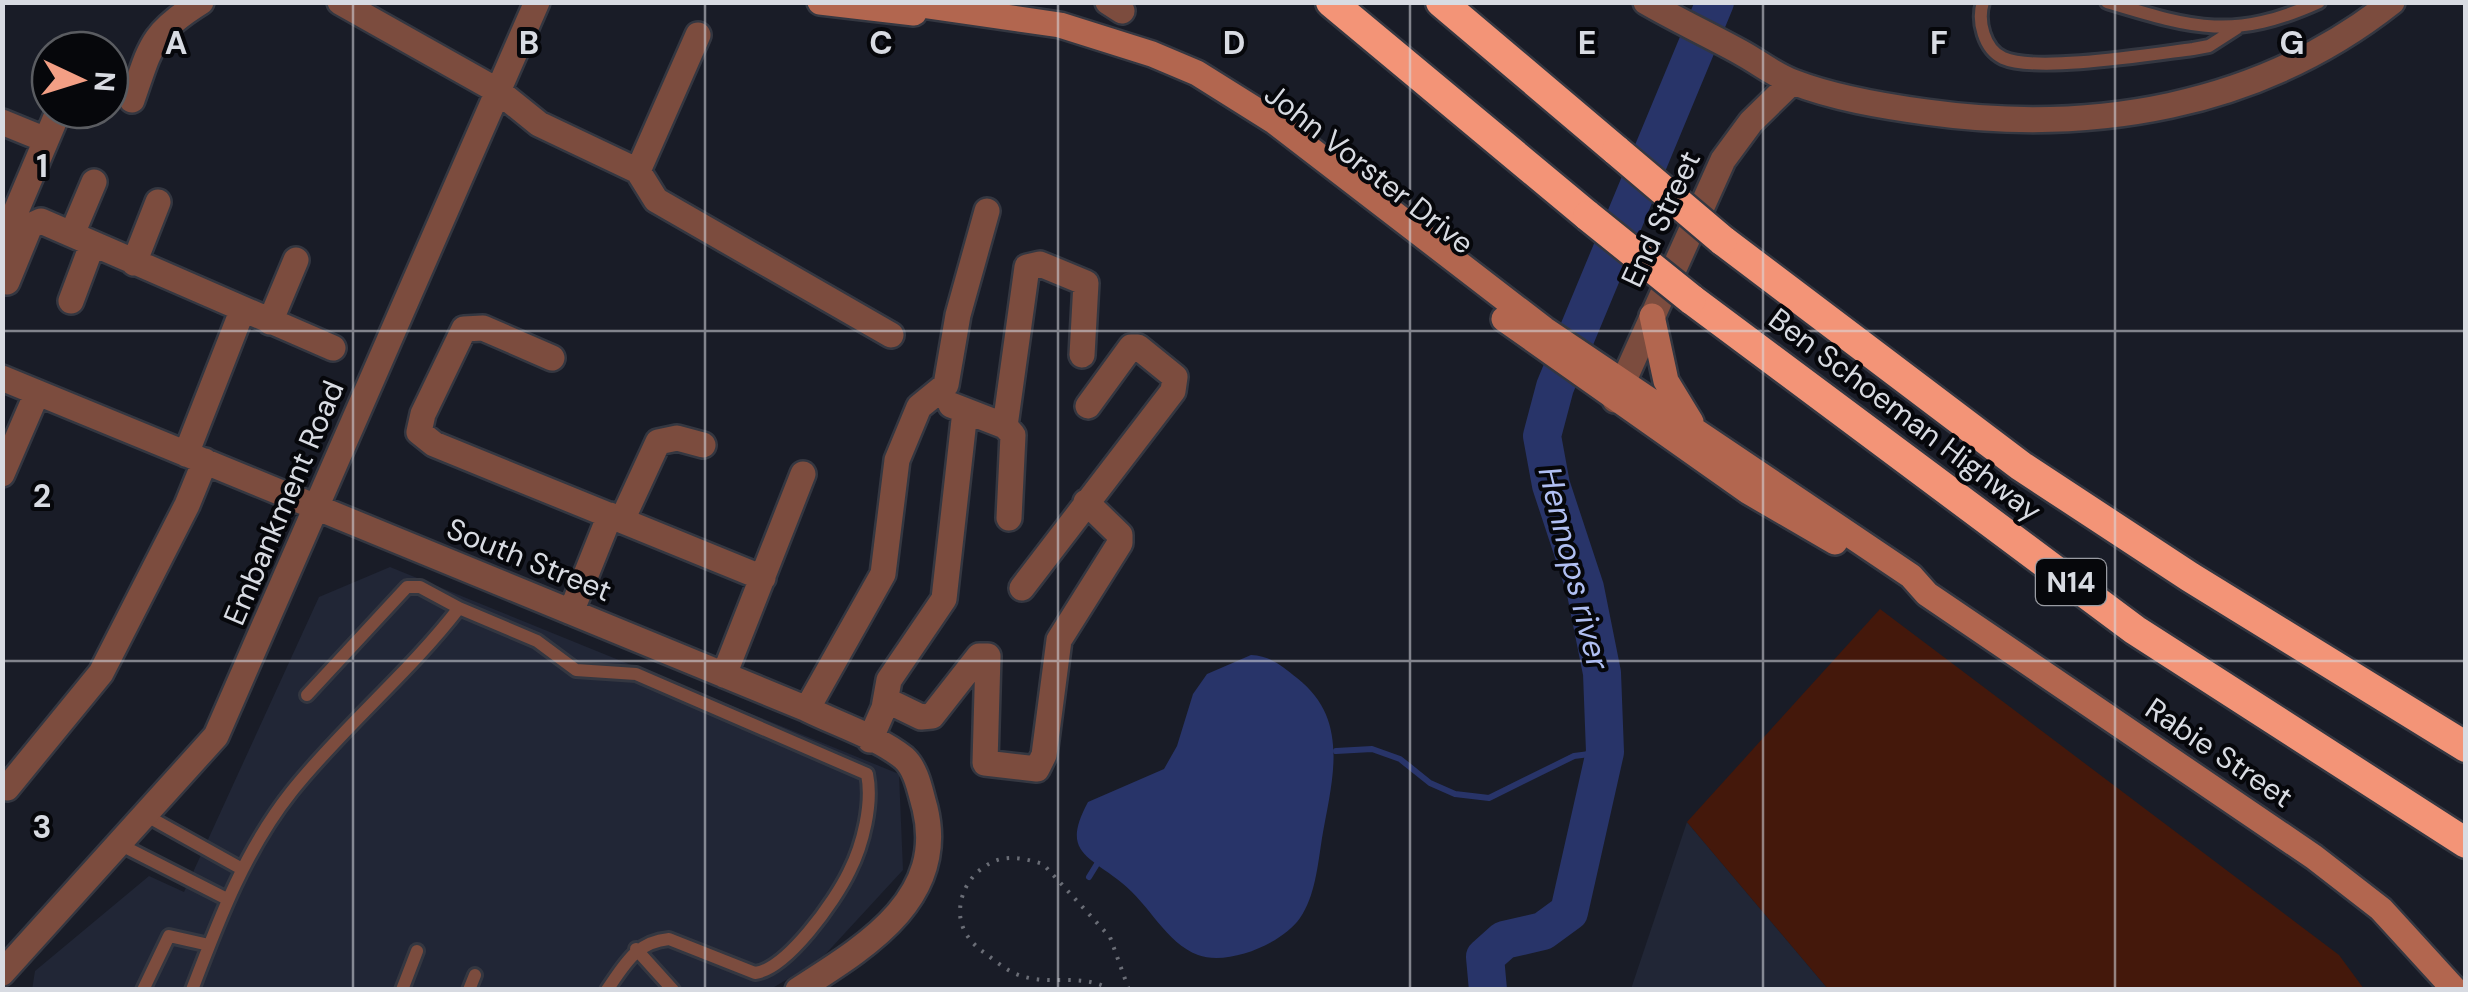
<svg xmlns="http://www.w3.org/2000/svg" width="2468" height="992" viewBox="0 0 2468 992" font-family="'DM Sans',sans-serif">
	<style>
		.built { fill: #212636 }
		.green { fill: #44180b }
		.water { fill: #283469 }
		.lines { fill: none; stroke-linecap: round; stroke-linejoin: round }
		.stream { stroke: #283469; stroke-width: 6 }
		.river { stroke: #283469; stroke-width: 38 }
		.service-casing { stroke: #343741; stroke-width: 18 }
		.minor-casing { stroke: #343741; stroke-width: 30 }
		.secondary-casing { stroke: #343741; stroke-width: 30 }
		.motorway-casing { stroke: #343741; stroke-width: 35 }
		.path { stroke: #6a6d76; stroke-width: 4; stroke-dasharray: 2.5 8; stroke-linecap: butt }
		.service { stroke: #7c4c3e; stroke-width: 12 }
		.minor { stroke: #7c4c3e; stroke-width: 25 }
		.secondary { stroke: #b2664f; stroke-width: 25 }
		.motorway { stroke: #f39477; stroke-width: 30 }
		.motorway-bridge-casing { stroke: #343741; stroke-width: 35; stroke-linecap: butt }
		.motorway-bridge { stroke: #f39477; stroke-width: 30 }
		.grid { fill: none; stroke: #d8dbe2; stroke-width: 2.5; stroke-opacity: 0.55 }
		.labels { text-anchor: middle; stroke-width: 8; stroke-linejoin: round; paint-order: stroke }
		.shield { fill: #06070b; stroke: #999ba2; stroke-width: 2.5 }
		.shield-label { font-size: 28px; font-weight: bold; fill: #d8dbe2 }
		.street-label { font-size: 30px; fill: #d8dbe2; stroke: #06070b }
		.water-label { font-size: 32px; font-style: italic; fill: #b0bff2; stroke: #06070b }
		.grid-label { font-size: 32px; text-anchor: middle; font-weight: bold; fill: #d8dbe2; stroke: #06070b; stroke-width: 8; stroke-linejoin: round; paint-order: stroke }
	</style>
	<rect width="100%" height="100%" fill="#191c27"/>
	<!-- built -->
	<path class="built" d="M390,567l509,207 4,96 -82,89 -50,30 -739,1 3,-19 114,-95 35,16 135,-295z
		M1687,822l141,167h-197z"/>
	<!-- green -->
	<path class="green" d="M1880,609l459,346 25,34h-536l-141,-167z"/>
	<!-- water -->
	<path class="water" d="M1251,655c20,1 31,11 46,23 54,42 35,102 25,160 -4,26 -7,59 -22,80 -18,26 -72,48 -102,37 -32,-12 -49,-51 -76,-72 -35,-28 -61,-31 -34,-81l76,-33 13,-23 16,-52 14,-20z"/>
	<g class="lines">
		<!-- stream -->
		<path class="stream" d="M1336,751l36,-2 28,10 30,24 25,11 34,4 85,-42 31,-4
			M1089,877l8,-13"/>
		<!-- river -->
		<path class="river" d="M1488,990l-3,-33 19,-17 39,-9 26,-19 36,-160 -3,-79 -17,-85 -34,-103 -9,-49 13,-49 160,-385"/>
		<defs>
			<path id="service" d="M1983,2c-6,19 1,47 20,56 33,15 150,-4 190,-9l16,-3 28,-18
				M2107,2c86,26 126,39 212,0
				M307,695l100,-108h13l39,21
				M147,816l95,53
				M121,845l106,54
				M636,949l37,41
				M143,990l26,-54 40,9
				M192,990c27,-71 53,-140 100,-199 52,-65 117,-118 167,-183l78,33 39,29 60,4 231,100c6,29 -4,71 -18,98 -14,29 -62,97 -94,101l-86,-34c-33,3 -44,25 -62,51
				M402,990l15,-39
				M469,990l6,-15"/>
			<path id="minor" d="M340,2l158,89 41,33 99,47 18,29 235,135
				M1108,2l14,9
				M1646,2c31,18 63,33 94,50 17,9 34,23 53,30 41,16 89,24 133,30 164,23 332,-4 466,-110
				M132,100c19,-54 18,-66 69,-98
				M2,122l44,18
				M638,171l60,-136
				M72,234l22,-52
				M2,244l57,-134
				M134,263l24,-61
				M7,282l23,-56 11,-5 292,127
				M71,301l21,-56
				M270,322l26,-62
				M552,358l-69,-30 -19,1 -41,85 -4,18 15,12 329,134
				M2,378l805,331c30,15 71,28 97,49 13,12 16,33 21,50 22,91 -60,139 -127,182
				M1615,400l108,-240 28,-38 41,-40
				M951,405l54,21 8,9 -4,83
				M1005,426l22,-159 13,-3 46,19 -4,72
				M186,454l56,-143
				M2,474l35,-81
				M622,520l36,-78 19,-4 26,7
				M1022,588l151,-197 2,-14 -37,-30h-7l-43,59
				M571,612l39,-97
				M724,675l79,-201
				M886,700l35,17 11,-1 47,-60h9l-3,107 52,6 7,-14 15,-115 61,-97v-8l-34,-33
				M807,709l76,-135 14,-114 22,-53 27,-22 12,-70 29,-104
				M870,740l14,-32 5,-28 55,-81 21,-188
				M7,788l94,-115 86,-168 18,-44
				M2,973l214,-237 321,-734"/>
			<path id="secondary" d="M820,2l94,11
				M900,2l160,23 92,29 45,19 78,49 269,207 367,247 16,18 387,263 67,52 74,81
				M1652,316l14,65 25,41
				M1504,319l245,173 86,50"/>
			<path id="motorway" d="M1331,2l257,214
				M1441,2l176,149
				M1722,240l299,226 169,111 276,170
				M1691,299l444,331 331,213"/>
		</defs>
		<!-- service casing -->
		<use href="#service" class="service-casing"/>
		<!-- minor casing -->
		<use href="#minor" class="minor-casing"/>
		<!-- secondary casing -->
		<use href="#secondary" class="secondary-casing"/>
		<!-- motorway casing -->
		<use href="#motorway" class="motorway-casing"/>
		<!-- path -->
		<path class="path" d="M1111,990c-31,-19 -65,-2 -97,-17 -11,-5 -22,-15 -32,-22 -12,-9 -22,-22 -22,-39 0,-18 9,-35 24,-45 19,-14 39,-9 59,-3l67,73 19,53"/>
		<!-- service -->
		<use href="#service" class="service"/>
		<!-- minor -->
		<use href="#minor" class="minor"/>
		<!-- secondary -->
		<use href="#secondary" class="secondary"/>
		<!-- motorway -->
		<use href="#motorway" class="motorway"/>
		<defs>
			<path id="motorway-bridge" d="M1617,151l105,89
				M1588,216l103,83"/>
		</defs>
		<!-- motorway-bridge casing -->
		<use href="#motorway-bridge" class="motorway-bridge-casing"/>
		<!-- motorway-bridge -->
		<use href="#motorway-bridge" class="motorway-bridge"/>
	</g>
	<!-- grid -->
	<path class="grid" d="M353,2v988M705,2v988M1058,2v988M1410,2v988M1763,2v988M2115,2v988M2,331h2464M2,661h2464"/>
	<g class="labels">
		<!-- shield labels -->
		<rect class="shield" x="2036" y="559" width="70" height="46" rx="8"/>
		<g class="shield-label">
			<text x="2071" y="592">N14</text>
		</g>
		<!-- street labels -->
		<g class="street-label">
			<text transform="translate(1369 169) rotate(38)" y="10">John Vorster Drive</text>
			<text transform="translate(1661 219) rotate(-65)" y="10">End Street</text>
			<text transform="translate(1905 415) rotate(37)" y="10">Ben Schoeman Highway</text>
			<text transform="translate(284 503) rotate(-67)" y="10">Embankment Road</text>
			<text transform="translate(529 560) rotate(22)" y="10">South Street</text>
			<text transform="translate(2219 753) rotate(34)" y="10">Rabie Street</text>
		</g>
		<!-- water labels -->
		<g class="water-label">
			<text transform="translate(1574 568) rotate(76)" y="11">Hennops river</text>
		</g>
	</g>
	<g class="grid-label">
		<text x="176" y="54">A</text>
		<text x="529" y="54">B</text>
		<text x="881" y="54">C</text>
		<text x="1234" y="54">D</text>
		<text x="1587" y="54">E</text>
		<text x="1939" y="54">F</text>
		<text x="2292" y="54">G</text>
		<text x="42" y="177">1</text>
		<text x="42" y="507">2</text>
		<text x="42" y="838">3</text>
	</g>
	<!-- border -->
	<rect width="2468" height="992" fill="none" stroke="#d8dbe2" stroke-width="10"/>
	<!-- north arrow -->
	<g transform="translate(80 80) rotate(94)"><circle r="48" fill="#06070b" stroke="#5a5c61" stroke-width="2.5"/>
	<path d="M0-8L18 38L0 25L-18 38Z" fill="#f39f85"/>
	<text y="-15" font-size="28" font-weight="bold" text-anchor="middle" fill="#d8dbe2">N</text>
	</g>
</svg>
